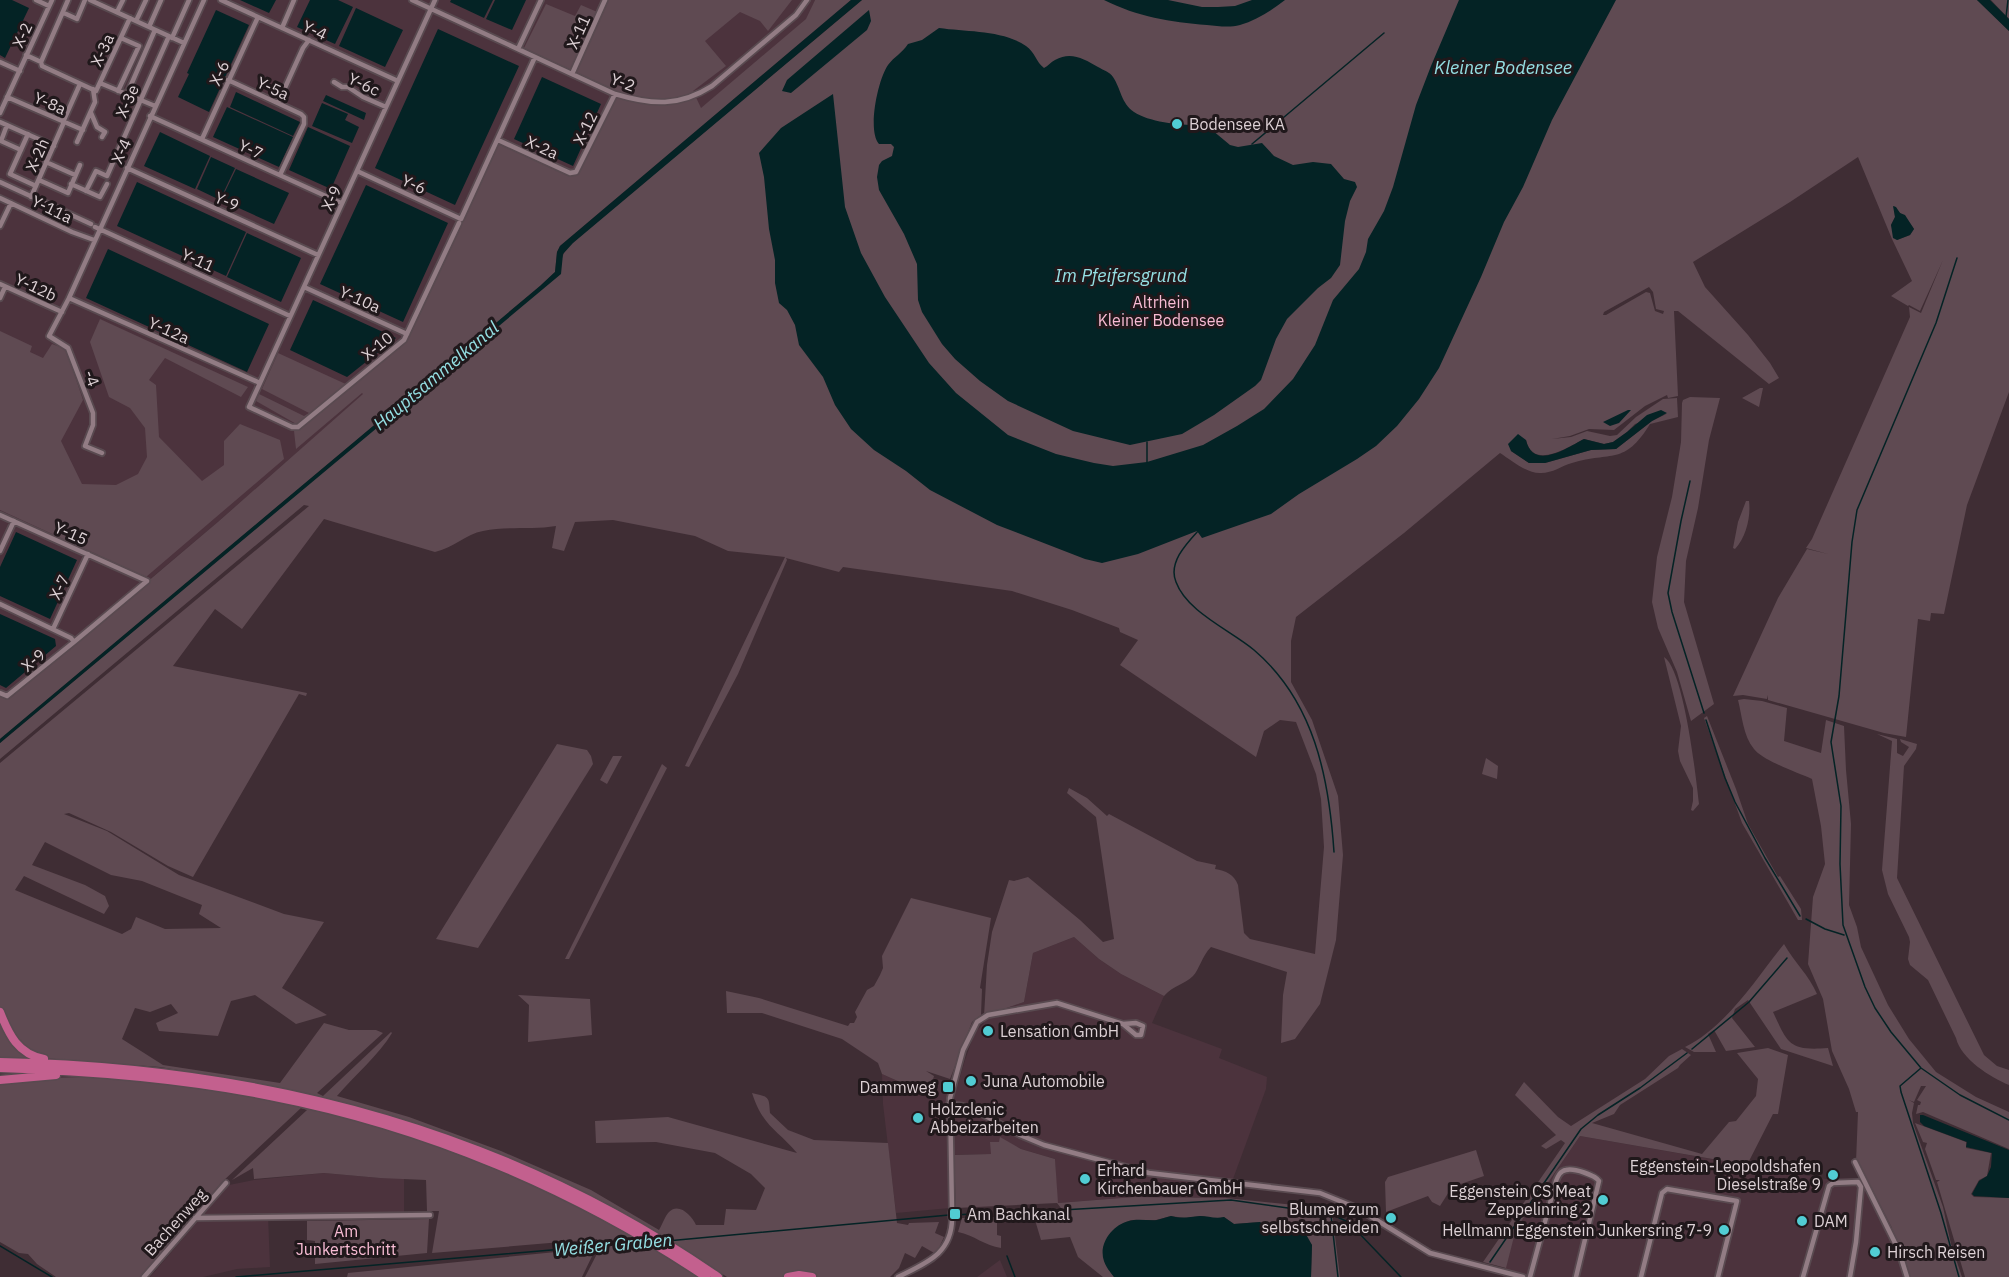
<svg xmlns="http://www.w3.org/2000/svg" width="2009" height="1277" viewBox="0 0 2009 1277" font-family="'IBM Plex Sans',sans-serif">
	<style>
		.built { fill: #4c333d }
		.green { fill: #5f4a52; fill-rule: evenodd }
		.water { fill: #042325 }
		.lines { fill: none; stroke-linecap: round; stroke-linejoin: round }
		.stream { stroke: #042325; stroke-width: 1.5 }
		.minor-casing { stroke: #594a50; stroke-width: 8 }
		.tertiary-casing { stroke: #594a50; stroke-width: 9 }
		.trunk-casing { stroke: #594a50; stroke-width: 11 }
		.minor { stroke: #927c84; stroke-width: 4.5 }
		.tertiary { stroke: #927c84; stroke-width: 6 }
		.trunk { stroke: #c3608e; stroke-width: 8 }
		.poi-dot { fill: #51ccd3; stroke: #20181b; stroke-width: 2 }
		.labels { text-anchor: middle; stroke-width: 6; stroke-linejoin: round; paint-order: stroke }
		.street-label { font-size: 16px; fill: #ddd1d5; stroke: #20181b }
		.poi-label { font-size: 16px; fill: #ddd1d5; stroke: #20181b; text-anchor: start }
		.park-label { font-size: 16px; fill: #f8bcd4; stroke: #20181b }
		.water-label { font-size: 18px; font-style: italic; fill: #95e0e4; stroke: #20181b }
	</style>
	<rect width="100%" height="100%" fill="#3f2d34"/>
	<!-- built -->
	<path class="built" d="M0,0h815l-8,19 -442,374 -146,128 -211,178 -8,-4z
		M1074,937l25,22 22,15 43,22 -12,27 70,26 -3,9 48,19 -1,12 -40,109 -92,-1 -77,6 -2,-44 -34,-10 -21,-11v4l-9,12 -43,1 2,53 -54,5 -13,-109 -1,-30 47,21 5,-17 24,6 7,-24 10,-28 9,-9v-7l40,-14 9,-49z
		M1580,1136l246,43 32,-1 35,66 11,33h-401l13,-48z
		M324,1173l56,5h24v36l-136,1 2,52 -33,2 -34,8h-53l79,-92 25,-5z
		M1000,1260l7,17h-30z"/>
	<!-- green -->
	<path class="green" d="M608,0h184l-24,31 -8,-10 -20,-9 -35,29 21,25 -33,25 8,17 105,-89 9,-19h36l-291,246 -3,6 -2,20 -15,14 -540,453v-44l9,4 210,-178 144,-127 -1,-1 -66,56 -2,-18 4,-6 -42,-24 3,-7 45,22 5,-3 -47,-24 16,-36 72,33 57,-45 92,-198 76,33 41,-84 -92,-44 22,-44 29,12 6,-11 21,9z
		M862,0h1115l32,31v361l-42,113 -23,109 -13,-1 -1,8 -12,-2 -12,118 -22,-4 -116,-33v-5l-1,4 -24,-4 -10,1 45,-98 29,-49 21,5 -22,-6 6,-9 98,-222 -1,-10 12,6 22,-53 -23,51 -11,-6 -1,1 -17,-10 21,-15 -20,-42 -34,-82 -68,45 -97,60 12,25 43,48 22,28 9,15 -10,6 -91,-73h-4l4,85 -10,2 -1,-3 -22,11 -31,24 -25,-1 -19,7 -18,3 19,-2 16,-6 23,5 7,-1 19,-18 27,-18 14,-1 1,19 -28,7c-26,42 -38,27 -78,39 -11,3 -19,10 -31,10 -14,1 -30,-13 -41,-20l-96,80 -108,84 -5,24v41l21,38 26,76 5,59 -7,85 -16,64 -25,35 -14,4 2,-48 4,-23 -76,-25c-9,9 -12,23 -18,29 -8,8 -19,9 -29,20l-43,-22 -22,-15 -25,-22 -41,16 -9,49 -40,14 3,-51 5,-33 17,-52 5,1 14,-4 52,43 23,22 11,-3 -18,-122 -29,-24 2,-5 18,10 20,18 2,-2 88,47 19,4 -1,4c11,2 19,5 23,16l6,48 6,6 65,15 9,-107 -3,-48 -5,-25 -20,-52 -16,-2 -16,11 -8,26 -136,-92 18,-25 -18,-8 -1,-4 -47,-18 -60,-19 -169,-24 -4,5 -53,-14 1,2 -49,114 -49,93 -4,-1 100,-209 -57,-6 -33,-15 -82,-16 -38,2 -11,29 -12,-3 4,-22c-24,4 -49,0 -73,5 -17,3 -30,17 -48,21l-111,-33 -82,110 -27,-20 -42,57 134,27 -1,3 -7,-2 -106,183 -25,-11 -57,-34 -42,-19 -5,1 43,17 72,44 105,39 40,8 -42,66 45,27 -31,9 -41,-29 -24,6 -13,35 -59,-5 -3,-8 22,-10 -7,-9 -21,8 -15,-4 -13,31 41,26 117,18 44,-60 25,7h27l7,3 -66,60 6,3 68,-64 1,1c-13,22 -38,43 -55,63l72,21 92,34 90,39 68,40c3,-5 6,-14 10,-18 10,-10 23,4 27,13h28l2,-16 30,1 9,-22 -14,-14 -36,-21 -59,-11 -60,1 -1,-22 73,-4 129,36c-20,-24 -34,-26 -45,-60 17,4 17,3 18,20l18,17 26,10 74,3 9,80 11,2 1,-2 30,-1 -4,11 9,4 -8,17 -14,-8 -7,12 -10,-5 -6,15 -9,9h-163l-66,-42 -65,-36 -65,-31 -83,-33 -67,-22 -114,-28 -107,-18 -117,-9 -12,-5 -20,-19 -11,-27v-244l309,-257 -5,-1 -304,254v-16l560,-470 2,-15 4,-10zM1894,206c7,9 14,13 20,23l-4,6 -13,5 -6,-15 4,-8zM1649,287l4,5 3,17 8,2 -1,3 -8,-3 -5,-18 -4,-1 -40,23h-3l1,-3zM1666,414l-14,7 -36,28 -25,1 -46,13h-16l-18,-12 15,-11c7,30 41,8 58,-1l20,5 9,-2 14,-10 8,-8zM45,842l66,33 31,6 60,24 -3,9 22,14 -56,1 -29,-12 -5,12 -9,5 -107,-44 9,-14 80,38 5,-8 -4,-10 -20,-11 -53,-20z
		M1991,0h18v19z
		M100,319l148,68 -7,10 -76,-39 -16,22 7,5 3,52 43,44 22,-16v-24l16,-17 40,16 4,19 -138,118 -146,-67v-179l32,15 -2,6 13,6 9,-14 14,5 17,51 -22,41 21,43 34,1 22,-11 9,-17 -2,-29 -15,-20 -21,-11 -19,-55z
		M1760,388h3l-4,19 -17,-9z
		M1690,397l30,1 -11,42 -11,68 -12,53 -2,41 30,102 -23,17 -14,-49 -19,-44 -6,-26 5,-45 15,-60 9,-55 1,-39 1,-3z
		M1746,501h3c2,16 -3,36 -14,48l-2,-1 5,-26z
		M1664,657c20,12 32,121 35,147l-6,7 -2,-1 2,-9v-13l-13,-27 -2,-10 3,-25z
		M1744,699l18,2 25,7 -3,33 37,12 5,-33 18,6 2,44 5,54 -2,81 8,22 4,20 27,58 21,34 27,33 40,25 33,15v37l-86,-37 -7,2 2,-9h2l1,-3 -4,-2 9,-14h-5l-7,16 -5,-2 5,3 -2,10 1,10 30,84 8,37 11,33h-53l-11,-33 -7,-14 1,-2 -22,-43h-2l-12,-23 2,-50h-2l-7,-23 -17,-38 -9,-52 -15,-35 5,-67 12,-33 -4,-38 -9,-47c-14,-6 -50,-19 -58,-30 -11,-13 -12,-34 -16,-49z
		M1707,716l29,73 12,35 30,53 2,-1 21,33 1,11h-4l-4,-7 -52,-90 -38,-105z
		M1877,734l20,5v14l6,3 6,-9 -8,-5 -1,-3 17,5 -1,5 -12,17 -7,112 87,177 13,11 12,4v15c-19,-8 -48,-26 -53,-47l-28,-58 -18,-15 -2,-6 2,-17 -1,-5 -21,-43 -6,-24 10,-129z
		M557,744l30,6 4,6 2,8 -115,184 -42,-9z
		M613,756h9l-15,28 -7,-4z
		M1486,758l12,8 -1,13 -15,-5z
		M662,764l5,4 -98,191h-4z
		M911,898l80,20 -11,70 2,1 -1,26 -9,7 -22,57 -24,-8 8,5 -5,19 -47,-21 -4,-11 -36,-24 -80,-26h-35l-1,-22 33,7 89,28 2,-3h4l3,-6 -2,-5 12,-22 7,-4 6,-11 3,-7 -1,-12z
		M1784,944c10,18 25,31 33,50l-44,18c15,32 16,39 55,36l5,18 -52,-17 -33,-49 -13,9 -3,9 23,29 -29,4 -12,-21 -6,4 8,18h-22l-9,-5c42,-21 70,-67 99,-103z
		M518,995l72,4 2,36 -64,7 1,-37z
		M0,1017l35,42 -35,-1z
		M1768,1048l20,7 -10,59h-5l-26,51 -167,-29 -64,93 -10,39 -23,-6 82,-119 -4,-3 -15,9 -5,-3 15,-11 -41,-40 9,-13 34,35 13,9 74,-47 24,-23 13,-7 9,6 -11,10 -2,3 -58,37 -6,9 -22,9 110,31 27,-32 7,-1 20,-25 2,-17 -21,-26z
		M82,1077c49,3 99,8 149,15 119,19 236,59 344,112 44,22 82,47 123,73h-113l15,-29 -3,-9 -165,14 7,-42h-12l-1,-31 -46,-2 -56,-5 -70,6 -1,-11 -21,12 75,-70 -6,-2 -79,74 -60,70 -19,25h-87l-19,-13 -9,-10 -9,-1 -19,-11v-160l43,-4z
		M1915,1123l51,19v6l25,5 -4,23 -8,4 -8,14 3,3 35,1v79h-44l-28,-95 3,-2h-4l-11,-31 2,-6 -4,-1z
		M1000,1137l21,12 34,10 3,44 76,-6 92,1 98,10 8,3 8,66h-29l1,-32 -13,-17 -27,4 -12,-10 -26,2 -10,-7 -8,2 -14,-3 -18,2 -13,-2 -15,4h-25l-9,4 -12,10 -7,14 1,13 10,16h-11l-25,-20 -8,-20 -29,3 -6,-20 33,-3 -11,-14 -101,5 -2,-53 37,-1 -1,-12h9z
		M1476,1150l8,26 -32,11 -12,19 -8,-4 -4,-6 -42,16 -1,-30 3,-5z
		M997,1217v18l4,1v12c-16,-2 -27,-13 -43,-16l4,-14z
		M429,1219l-2,34 -112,11v-23l-8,-1v-19z
		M596,1248l-14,29h-235l1,-4z"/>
	<!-- water -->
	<path class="water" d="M0,0h12l17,8 -24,50 -5,-3z
		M240,0h36l-7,13z
		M310,0h28l15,7 -18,37 -38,-17z
		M451,0h42l-9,18 -34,-16z
		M495,0h31l-14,30 -26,-11z
		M851,0h11l-289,243 -10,11 -2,20 -561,469v-4l540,-453 15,-14 2,-20 3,-6z
		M1104,0h64l34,7h16l17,-1 17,-6h33c-14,11 -29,20 -45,25 -11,3 -22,1 -33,0 -37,-3 -69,-8 -103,-25z
		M1459,0h157l-64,120 -29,67 -19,35 -23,55 -42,91 -20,31 -22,27 -21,20 -19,13 -58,35 -28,20 -69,24 -5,-7 -59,23 -36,9 -17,-4 -88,-34 -67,-35 -24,-19 -32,-21 -23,-21 -16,-24 -12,-28 -24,-32 -4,-20 -8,-15 -8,-7 -4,-20v-23l-6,-31 -5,-52 -5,-24 22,-25 52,-34 12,113 16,46 24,44 44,66 27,30 52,42 48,19 38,9 19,3 34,-4 56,-17 34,-19 27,-17 29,-30 22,-34 18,-45 26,-31 7,-17 2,-13 16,-28 9,-24 23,-82 15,-39z
		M1977,0h13l19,19v12z
		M356,8l47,22 -18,37 -46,-21z
		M216,10l33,15 -40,87 -31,-15 11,-23 -2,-1z
		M869,10l2,11 -4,9 -76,63 -9,-2 5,-11z
		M939,28c28,4 64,2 87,18 9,6 10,16 18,22 4,-2 7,-6 11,-8 16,-9 29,-1 43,7 5,3 12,5 15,10 8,12 8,26 21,35 16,11 53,14 72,13l24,20 8,2 24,-4 12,13 19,9 20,-3 18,2 13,15 11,3 2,5 -7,14 -5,20 -5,44 -9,13 -13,10 -31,31 -11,20 -15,41 -6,6 -41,29 -32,19 -52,11 -57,-14 -65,-30 -28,-20 -25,-22 -13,-15 -20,-32 -4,-12 -1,-36 -13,-30 -25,-44 -2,-13 2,-12 3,-4 10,-5 2,-9 -3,-3h-12c-12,-13 -1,-65 9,-79 6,-8 14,-12 20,-21l14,-4z
		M438,29l81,37 -64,139 -80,-37z
		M542,77l59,27 -28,62 -59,-27z
		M236,92l64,30 -7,14 -63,-29z
		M326,95l40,18 -2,7 -41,-19z
		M322,103l26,11 -3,6 14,7 -7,16 -40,-17z
		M227,107l66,30 -14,30 -66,-30z
		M308,127l42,19 -19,43 -42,-19z
		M160,132l50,24 -15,33 -51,-23z
		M211,157l24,11 -15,32 -23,-11z
		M236,169l53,24 -15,31 -53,-24z
		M137,182l109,50 -20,44 -109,-50z
		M366,185l82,38 -45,99 -83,-38z
		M1893,206l3,1 4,6 5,2 9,14 -4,6 -13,5 -4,-2 -2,-13 4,-8z
		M247,233l54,25 -20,44 -54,-25z
		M108,249l161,75 -22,48 -161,-74z
		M313,300l83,38 -49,39 -57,-27z
		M1628,410h3l-12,13 -9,3 -7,-4z
		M1661,410l6,3 -15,8 -36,28 -25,1 -46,13h-16l-18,-12 -3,-7 10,-10 8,6c7,31 41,8 58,-1l20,5 9,-2 14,-10 20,-17z
		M16,532l61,28 -27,59 -50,-23v-29z
		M0,614l55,25 1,7 -50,42 -6,-3z
		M1920,1115h3l86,35v48l-35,-2 -2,-2 7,-13 8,-5 4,-9 1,-14 -26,-6 1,-5 -43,-16 -4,-4z
		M1171,1216c11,3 18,1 29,0 8,0 15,3 24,1l10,7 26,-2 12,10 21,-4 10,1 9,16 -1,32h-197c-4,-5 -8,-10 -10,-16 -6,-17 8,-36 25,-40 9,-3 19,0 28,-1 5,-1 9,-3 14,-4z"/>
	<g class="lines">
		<!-- stream -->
		<path class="stream" d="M2006,17l2,-17
			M1252,144l132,-111
			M1957,258l-21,65 -79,187 -5,32 -13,154 -8,46 10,64 -1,58 3,61 22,62 10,21 16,24 30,36 39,27 49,25
			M1147,462v-20
			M1690,481l-9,40 -13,72 4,19 32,101
			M1198,531c-12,13 -30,32 -22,51 11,30 54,48 78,68 60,51 75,127 80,202
			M1706,720l19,58 10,24 30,56 35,58
			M1806,919l19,10 19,6
			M1692,1049l57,-47 38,-44
			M1921,1068l-21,18 1,6 40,121 18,64
			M1013,1213l218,-13 100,14 17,8 7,7 46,48
			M954,1215l36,-2
			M1331,1215l7,62
			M667,1241l282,-26
			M0,1246l52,31
			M1007,1256l8,21
			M1490,1262l91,-133 17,-14 42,-27 47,-35
			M236,1277l408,-35"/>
		<defs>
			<path id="minor" d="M36,0l13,6
				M90,0l94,43
				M221,0l177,81
				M412,0l203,94c37,11 64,13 97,-8l84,-71 11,-15
				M435,0l-186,407 43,20h6l106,-87 55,-117
				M117,12l6,-12
				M64,13l13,6 8,-19
				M136,21l10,-21
				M149,27l12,-27
				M282,28l12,-28
				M172,38l17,-38
				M518,49l23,-49
				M26,55l15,7 1,4 54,25 34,-73
				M0,62l20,9
				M41,62l27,-62
				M572,74l33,-74
				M228,80l73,34 3,3v7l-24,51
				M334,82l8,5h6l15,10 23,10
				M100,83l55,23
				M118,91l21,-45 -18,-8
				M127,94l28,-64
				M7,97l76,33
				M278,103l25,-55 6,-8
				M0,113l52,-113
				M91,113l6,14 8,5 -3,5
				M150,116l191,87
				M0,122l54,24
				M63,122l17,-38
				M7,125l-6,16 20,9
				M28,134l-18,40 26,12
				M202,139l56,-122
				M498,140l72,33 6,-1 39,-78
				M77,142l18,-40 -2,-13
				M46,162l29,13
				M127,168l191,87
				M357,171l104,48 74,-162
				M39,180l29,13 12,-28
				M0,182l91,42
				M71,184l29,13 7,-13
				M86,191l10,-20 11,5 62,-140
				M31,197l33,-75
				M0,198l72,34 22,8
				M0,226l11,-23
				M95,227l195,89
				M0,284l62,28
				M304,287l103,47
				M0,298l5,-11
				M69,298l191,85
				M102,453l-17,-7 8,-21v-12l-25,-65 -19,-12 20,-38 135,-298
				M0,515l147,66 -73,61
				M0,551l14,-30
				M0,604l71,34 3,4 -67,54 -7,-3
				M53,629l35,-75
				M949,1104l14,2 10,3 47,26 24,10 105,28 171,20 37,15 73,45 93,24
				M1855,1162l44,89 8,26
				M952,1212l-2,-114 13,-48 14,-28 11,-7 69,-12 66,21 13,11h5l2,-9 -7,-3 -13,1
				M195,1218l235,-3
				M144,1277l82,-94
				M898,1277c28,-14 54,-23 54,-59
				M1530,1277l26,-96c2,-5 4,-10 10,-11 8,-2 29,5 33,11l-23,96
				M1641,1277l21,-84 5,-4 70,12 -19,76
				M1803,1277l26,-91 4,-3 25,-1 3,5 -5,55 -6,35"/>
			<path id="tertiary" d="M952,1212v6"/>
			<path id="trunk" d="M0,1012c9,23 18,42 44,47
				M0,1062c258,5 504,67 718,215
				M0,1068c91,3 181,10 270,28 155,30 305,93 436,181
				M0,1080l56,-5
				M788,1277l11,-2 13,2"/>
		</defs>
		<!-- minor casing -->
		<use href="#minor" class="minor-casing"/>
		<!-- tertiary casing -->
		<use href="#tertiary" class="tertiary-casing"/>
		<!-- trunk casing -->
		<use href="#trunk" class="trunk-casing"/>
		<!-- minor -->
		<use href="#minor" class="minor"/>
		<!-- tertiary -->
		<use href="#tertiary" class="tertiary"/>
		<!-- trunk -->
		<use href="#trunk" class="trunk"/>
	</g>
	<!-- markers -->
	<g class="poi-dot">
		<circle cx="1177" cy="124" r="6"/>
		<circle cx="988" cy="1031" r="6"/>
		<circle cx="971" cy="1081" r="6"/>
		<rect x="942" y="1081" width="12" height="12" rx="3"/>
		<circle cx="918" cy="1118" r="6"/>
		<circle cx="1833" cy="1175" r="6"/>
		<circle cx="1085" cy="1179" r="6"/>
		<circle cx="1603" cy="1200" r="6"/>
		<rect x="949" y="1208" width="12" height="12" rx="3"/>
		<circle cx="1391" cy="1218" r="6"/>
		<circle cx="1802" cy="1221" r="6"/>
		<circle cx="1724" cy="1230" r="6"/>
		<circle cx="1875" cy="1252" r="6"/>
	</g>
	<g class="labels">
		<!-- street labels -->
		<g class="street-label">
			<text transform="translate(315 30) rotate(25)" y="6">Y-4</text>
			<text transform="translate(578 32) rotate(-66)" y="6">X-11</text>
			<text transform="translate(22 35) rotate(-65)" y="6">X-2</text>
			<text transform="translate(102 50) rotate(-65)" y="6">X-3a</text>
			<text transform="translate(219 73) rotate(-65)" y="6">X-6</text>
			<text transform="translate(623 82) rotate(21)" y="6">Y-2</text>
			<text transform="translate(364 84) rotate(25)" y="6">Y-6c</text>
			<text transform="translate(273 88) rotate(25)" y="6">Y-5a</text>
			<text transform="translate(127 101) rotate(-66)" y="6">X-3e</text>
			<text transform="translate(50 103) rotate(24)" y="6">Y-8a</text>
			<text transform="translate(585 128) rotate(-64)" y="6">X-12</text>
			<text transform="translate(542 147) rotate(25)" y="6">X-2a</text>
			<text transform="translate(251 149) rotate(25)" y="6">Y-7</text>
			<text transform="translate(121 151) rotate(-66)" y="6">X-4</text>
			<text transform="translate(37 155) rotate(-66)" y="6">X-2h</text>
			<text transform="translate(414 184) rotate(25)" y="6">Y-6</text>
			<text transform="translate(331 198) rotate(-65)" y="6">X-9</text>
			<text transform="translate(227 201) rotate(24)" y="6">Y-9</text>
			<text transform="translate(52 209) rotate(26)" y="6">Y-11a</text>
			<text transform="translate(198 260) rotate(25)" y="6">Y-11</text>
			<text transform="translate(36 287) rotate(25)" y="6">Y-12b</text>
			<text transform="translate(360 299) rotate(24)" y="6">Y-10a</text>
			<text transform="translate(169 330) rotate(24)" y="6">Y-12a</text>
			<text transform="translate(377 346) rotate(-39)" y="6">X-10</text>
			<text transform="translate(92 378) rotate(69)" y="6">-4</text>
			<text transform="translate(71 533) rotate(24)" y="6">Y-15</text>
			<text transform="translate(59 587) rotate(-65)" y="6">X-7</text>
			<text transform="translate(33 660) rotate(-40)" y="6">X-9</text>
			<text transform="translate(175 1222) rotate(-48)" y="6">Bachenweg</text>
		</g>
		<!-- poi labels -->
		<g class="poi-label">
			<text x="1189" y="130">Bodensee KA</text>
			<text x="1000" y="1037">Lensation GmbH</text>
			<text x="983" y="1087">Juna Automobile</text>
			<text x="936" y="1093" text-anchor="end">Dammweg</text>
			<text x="930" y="1115">Holzclenic<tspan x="930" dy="18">Abbeizarbeiten</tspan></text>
			<text x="1821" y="1172" text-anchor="end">Eggenstein-Leopoldshafen<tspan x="1821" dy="18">Dieselstraße 9</tspan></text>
			<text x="1097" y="1176">Erhard<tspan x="1097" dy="18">Kirchenbauer GmbH</tspan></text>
			<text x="1591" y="1197" text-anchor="end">Eggenstein CS Meat<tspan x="1591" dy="18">Zeppelinring 2</tspan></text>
			<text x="1379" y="1215" text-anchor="end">Blumen zum<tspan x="1379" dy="18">selbstschneiden</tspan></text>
			<text x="967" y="1220">Am Bachkanal</text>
			<text x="1814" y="1227">DAM</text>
			<text x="1712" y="1236" text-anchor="end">Hellmann Eggenstein Junkersring 7-9</text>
			<text x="1887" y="1258">Hirsch Reisen</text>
		</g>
		<!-- park labels -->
		<g class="park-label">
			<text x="1161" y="308">Altrhein<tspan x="1161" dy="18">Kleiner Bodensee</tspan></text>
			<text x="346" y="1237">Am<tspan x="346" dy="18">Junkertschritt</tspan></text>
		</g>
		<!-- water labels -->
		<g class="water-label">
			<text x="1503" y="74">Kleiner Bodensee</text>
			<text x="1121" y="282">Im Pfeifersgrund</text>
			<text transform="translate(436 376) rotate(-40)" y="6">Hauptsammelkanal</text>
			<text transform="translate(613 1245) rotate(-5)" y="6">Weißer Graben</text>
		</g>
	</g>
</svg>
